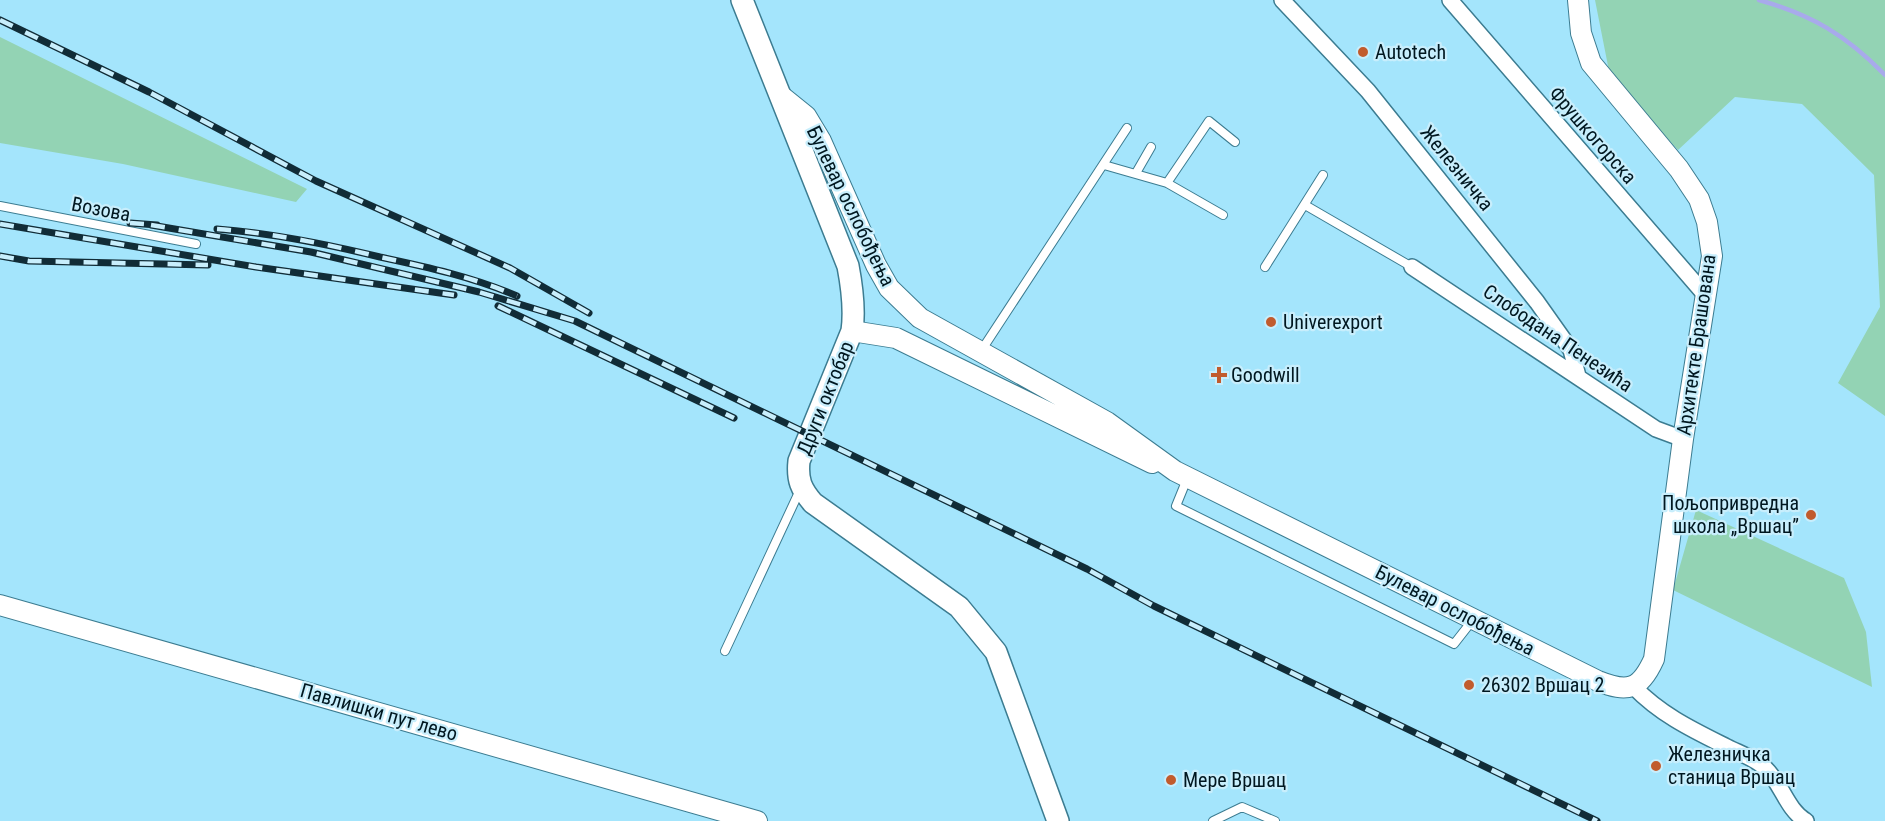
<svg xmlns="http://www.w3.org/2000/svg" width="1885" height="821" viewBox="0 0 1885 821" font-family="'Roboto Condensed',sans-serif">
	<style>
		.green { fill: #93d3b4 }
		.lines { fill: none; stroke-linecap: round; stroke-linejoin: round }
		.stream { stroke: #a8aaeb; stroke-width: 4.5 }
		.service-casing { stroke: #3c7c91; stroke-width: 10 }
		.minor-casing { stroke: #3c7c91; stroke-width: 18 }
		.tertiary-casing { stroke: #3c7c91; stroke-width: 22 }
		.secondary-casing { stroke: #3c7c91; stroke-width: 24 }
		.service { stroke: #fff; stroke-width: 8 }
		.minor { stroke: #fff; stroke-width: 15 }
		.tertiary { stroke: #fff; stroke-width: 20 }
		.secondary { stroke: #fff; stroke-width: 21 }
		.rail-casing { stroke: #112c37; stroke-width: 7 }
		.rail { stroke: #c8eefc; stroke-width: 4.5; stroke-dasharray: 14; stroke-linecap: butt }
		.poi-dot { fill: #c15b2d; stroke: #c8eefc; stroke-width: 2 }
		.labels { text-anchor: middle; stroke-width: 4.5; stroke-linejoin: round; paint-order: stroke }
		.poi-label { font-size: 20px; fill: #001720; stroke: #c8eefc; text-anchor: start }
		.street-label { font-size: 20px; fill: #001720; stroke: #c8eefc }
	</style>
	<rect width="100%" height="100%" fill="#a4e5fc"/>
	<!-- green -->
	<path class="green" d="M1595,0h290v416l-47,-33 42,-76 -6,-132 -72,-71 -67,-7 -57,53 -68,-74z
		M0,37l307,152 -11,13 -173,-38 -123,-21z
		M1696,510l148,68 22,54 6,55 -199,-97z"/>
	<g class="lines">
		<!-- stream -->
		<path class="stream" d="M1759,0c53,15 87,35 126,75"/>
		<defs>
			<path id="service" d="M1104,165l63,18 56,32
				M1136,173l15,-26
				M1167,183l42,-62 26,21
				M1305,205l107,62
				M0,206l196,38
				M1265,267l58,-92
				M981,351l146,-223
				M1187,479l-11,27 278,138 18,-23
				M725,651l75,-161
				M1213,821l29,-14 33,14"/>
			<path id="minor" d="M1282,0l86,91 169,211 34,48 7,26
				M1450,0l257,297
				M1412,267l244,162 27,10
				M1634,687c27,28 59,43 93,60 12,6 27,11 37,20 18,16 22,42 42,54"/>
			<path id="tertiary" d="M780,95l26,21 15,25 55,124 13,23 31,30 187,104 68,49 423,210c30,12 42,9 56,-22l29,-220 29,-183 -5,-34 -8,-23 -20,-30 -88,-106 -10,-30 -3,-33
				M852,331l44,7 256,125
				M0,605l757,216"/>
			<path id="secondary" d="M742,0l106,266c4,21 7,44 4,65l-53,130c-2,19 2,28 14,42l146,104 37,45 62,169"/>
		</defs>
		<!-- service casing -->
		<use href="#service" class="service-casing"/>
		<!-- minor casing -->
		<use href="#minor" class="minor-casing"/>
		<!-- tertiary casing -->
		<use href="#tertiary" class="tertiary-casing"/>
		<!-- secondary casing -->
		<use href="#secondary" class="secondary-casing"/>
		<!-- service -->
		<use href="#service" class="service"/>
		<!-- minor -->
		<use href="#minor" class="minor"/>
		<!-- tertiary -->
		<use href="#tertiary" class="tertiary"/>
		<!-- secondary -->
		<use href="#secondary" class="secondary"/>
		<defs>
			<path id="rail" d="M0,20l149,72 167,89 194,87 79,45
				M130,223l27,2
				M0,224l256,43 198,28
				M151,225l160,27 168,40 96,29 512,248 67,37 443,215
				M217,229c56,4 109,15 163,28 47,10 93,20 137,39
				M0,256l29,5 179,4
				M498,306l236,112"/>
		</defs>
		<!-- rail casing -->
		<use href="#rail" class="rail-casing"/>
		<!-- rail -->
		<use href="#rail" class="rail"/>
	</g>
	<!-- markers -->
	<g class="poi-dot">
		<circle cx="1363" cy="52" r="6"/>
		<circle cx="1271" cy="322" r="6"/>
		<path d="M1216 366h6v6h6v6h-6v6h-6v-6h-6v-6h6z"/>
		<circle cx="1811" cy="515" r="6"/>
		<circle cx="1469" cy="685" r="6"/>
		<circle cx="1656" cy="766" r="6"/>
		<circle cx="1171" cy="780" r="6"/>
	</g>
	<g class="labels">
		<!-- poi labels -->
		<g class="poi-label">
			<text x="1375" y="59">Autotech</text>
			<text x="1283" y="329">Univerexport</text>
			<text x="1231" y="382">Goodwill</text>
			<text x="1799" y="510" text-anchor="end">Пољопривредна<tspan x="1799" dy="23">школа „Вршац”</tspan></text>
			<text x="1481" y="692">26302 Вршац 2</text>
			<text x="1668" y="761">Железничка<tspan x="1668" dy="23">станица Вршац</tspan></text>
			<text x="1183" y="787">Мере Вршац</text>
		</g>
		<!-- street labels -->
		<g class="street-label">
			<text transform="translate(1593 135) rotate(49)" y="7">Фрушкогорска</text>
			<text transform="translate(1457 168) rotate(51)" y="7">Железничка</text>
			<text transform="translate(851 206) rotate(64)" y="7">Булевар ослобођења</text>
			<text transform="translate(101 209) rotate(11)" y="7">Возова</text>
			<text transform="translate(1558 338) rotate(34)" y="7">Слободана Пенезића</text>
			<text transform="translate(1696 345) rotate(-82)" y="7">Архитекте Брашована</text>
			<text transform="translate(825 398) rotate(-68)" y="7">Други октобар</text>
			<text transform="translate(1455 610) rotate(27)" y="7">Булевар ослобођења</text>
			<text transform="translate(379 712) rotate(16)" y="7">Павлишки пут лево</text>
		</g>
	</g>
</svg>
